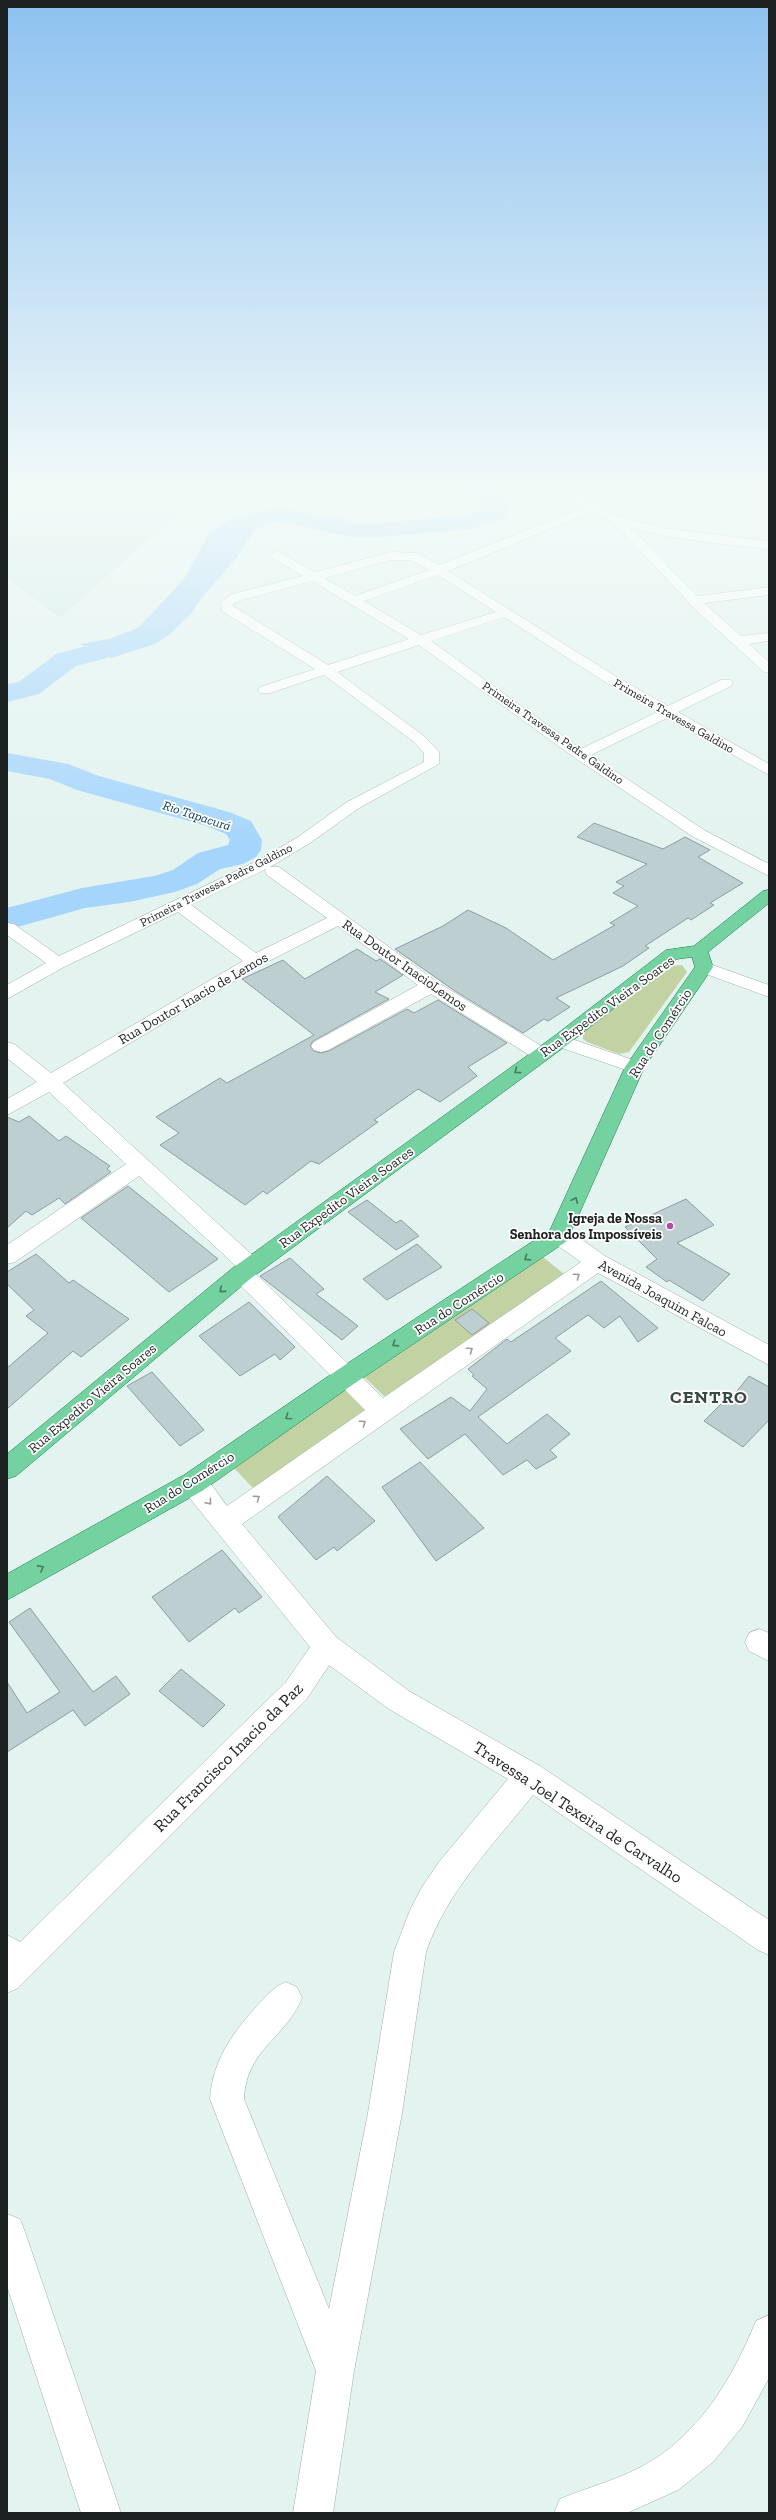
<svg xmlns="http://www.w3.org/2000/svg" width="776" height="2520" viewBox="0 0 776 2520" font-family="'Zilla Slab',serif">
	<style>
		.built { fill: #d0eae5 }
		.green { fill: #c3d2a3 }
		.water { fill: #a6d5fb }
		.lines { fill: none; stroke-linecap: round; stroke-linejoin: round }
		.river { fill: #a6d5fb; fill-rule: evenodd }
		.building { fill: #becfd2; stroke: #8e9da1 }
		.minor-casing { stroke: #9fafac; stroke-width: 1 }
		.major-casing { stroke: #19804a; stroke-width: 1 }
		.minor { fill: #fff; fill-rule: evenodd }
		.major { fill: #74d1a0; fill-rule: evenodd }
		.oneway { stroke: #487a60 }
		.oneway2 { stroke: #999c9b }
		.poi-dot { fill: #b749a8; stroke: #fff; stroke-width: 1.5 }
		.labels { text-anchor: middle; stroke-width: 3.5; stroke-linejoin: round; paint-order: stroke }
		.far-street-label { font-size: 12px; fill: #1c2221; stroke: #fff }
		.far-water-label { font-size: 13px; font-style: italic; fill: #053654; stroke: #fff }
		.street-label { font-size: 14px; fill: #1c2221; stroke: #fff }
		.poi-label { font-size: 14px; font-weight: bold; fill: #1c2221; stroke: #fff; text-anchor: end }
		.near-street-label { font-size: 17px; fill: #1c2221; stroke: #fff }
		.district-label { font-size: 18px; font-weight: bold; letter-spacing: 1px; fill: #3a4845; stroke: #fff }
	</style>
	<rect width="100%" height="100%" fill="#e2f3f0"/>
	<!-- built -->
	<path class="built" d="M109,491h58l21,13 -128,114 -53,-40v-61z"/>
	<!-- green -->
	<path class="green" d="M682,965l5,7 -58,80 -10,2 -32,-12 -4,-3v-7l87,-66z
		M543,1257l21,17 -179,123 -21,-20z
		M346,1387l23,21 -115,81 -22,-23z"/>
	<!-- water -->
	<path class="water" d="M265,511h29l56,9 -26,7 -48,-5 -20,6 -19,29 -37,43 -9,14 -21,20 -15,10 -44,14 -31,-14 29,-5 29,-11 46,-49 27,-48 26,-15z"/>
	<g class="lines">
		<!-- river -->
		<path class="river" d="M461,491c17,0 38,-2 50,14l-6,12 -35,12 -91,8h-28l-69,-15 -19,-1 -4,-5 4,-5 19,-3 69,15h28l87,-8 20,-7 -22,-12z
			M156,623l10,2 4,6 -4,6 -41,16 -49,13 -37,28 -32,8v-18l12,-2 37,-28 49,-13z
			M7,753l61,11 31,12 130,36 22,9 11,19 -1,10 -5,7 -13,7 -23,5 -23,15 -22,8 -46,10 -44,6 -78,22v-22l75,-20 72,-12 19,-6 25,-17 30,-8 2,-5 -4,-6 -19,-8 -130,-36 -27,-11 -43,-8z"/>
	</g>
	<!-- building -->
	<path class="building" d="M594,823l69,26 22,-12 25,13 -12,7 45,26 -33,20 4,2 -23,15 -3,-2 -43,28 4,2 -26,18 -67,32 14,9 -22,14 -4,-2 -21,14 -68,-42 -60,-42 48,-23 25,-16 38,18 47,32 62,-35 -5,-2 28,-17 -25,-13 11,-7 -8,-4 31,-18 -70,-27z
		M357,949l19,12 4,-2 23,16 -28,17 14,7 -76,42 -3,5 4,5 7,2 8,-2 78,-42 7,4 24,-13 69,43 -39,24 9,9 -37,26 -22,-13 -44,31 4,2 -59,42 -8,-3 -44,33 -4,-3 -18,14 -85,-60 19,-12 -23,-16 64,-39 7,5 87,-48 -72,-56 41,-19 22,19z
		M29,1116l30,25 7,-5 44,30 -3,3 4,3 -46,32 -6,-6 -27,17 -6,-4 -19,17v-111l12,5z
		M128,1186l90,73 -49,33 -88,-74z
		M686,1199l28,26 -37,18 53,31 -27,27 -34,-21 -2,2 -21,-15 11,-8 -32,-32z
		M367,1200l29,23 5,-3 18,16 -23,14 -48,-38z
		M417,1244l25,23 -55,33 -24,-21z
		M36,1254l33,29 4,-3 56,39 -48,38 -8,-6 -66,58v-41l41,-35 -22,-17 8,-6 -27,-26v-12z
		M290,1258l34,31 -8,5 42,32 -16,14 -82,-64z
		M601,1281l57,47 -20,14 -18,-26 -16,12 -16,-13 -33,23 16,13 -93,66 29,27 40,-30 23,20 -20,16 7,7 -21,12 -9,-9 -24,15 -38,-41 -37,25 -28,-30 51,-32 19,14 17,-22 -15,-13 2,-1 -6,-6 39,-30 4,3z
		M249,1302l46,45 -15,13 -5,-6 -35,22 -41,-40z
		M472,1309l17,14 -17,12 -17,-15z
		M152,1372l52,58 -24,16 -53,-60z
		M749,1376l20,11v33l-26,27 -39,-26 18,-18 4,2z
		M420,1462l64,66 -48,33 -54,-74z
		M327,1476l48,45 -38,30 -3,-4 -18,13 -38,-43z
		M222,1550l40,47 -23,16 -4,-5 -46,34 -37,-45z
		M30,1608l63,84 23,-16 14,18 -45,32 -12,-16 -66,42v-70l20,31 33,-21 -51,-70z
		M181,1669l44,36 -22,22 -44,-36z"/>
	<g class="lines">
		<defs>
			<path id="minor" d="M559,491h13l43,24 47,13 107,13v8c-46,-5 -92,-9 -138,-21l66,68 72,-9v8l-65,8 37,33 28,-3v8l-20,3 20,18v11l-5,-1 -65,-59 -86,-91 -22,-10 -143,59 167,105 53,30 53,-26h10l2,3 -2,3 -53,26 91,52v11l-102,-57 -76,37 113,75 65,34v12l-77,-40 -117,-78 -156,-113 -82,27 87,64 15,16v12l-80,44 -49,35 -40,24h9l158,115 111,68 3,4 -3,4 -7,2 -7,-2 -103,-64 -103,56 -7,2 -7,-2 -3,-4 3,-4 104,-57 -80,-59 -77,39 -198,118 196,178 3,6 -6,7 127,124 198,-136 -30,-21 -3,-6 3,-6 8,-2 8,2 38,27 164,89v20l-171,-92 -356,251 94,113 73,54 131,75 229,154v35l-11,-5 -225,-155c-40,50 -86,96 -107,157l-24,161 -48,258 -21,142h-40l23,-142 -106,-272c2,-37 22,-65 46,-92 10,-10 17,-20 30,-25l11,5 5,11c-16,40 -56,51 -58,101l85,210 39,-196 26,-161 16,-42 12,-23 17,-25 69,-83 -119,-70 -60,-44 -23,35 -288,288 -11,5v-58l13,7 266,-260 24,-35 -126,-156 -4,-8 4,-8c21,-7 31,16 43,31l138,-96 -131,-131 -3,-6 5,-7 -97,-90 -124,86 -8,2v-19l119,-81 -77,-72 -42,23v-16l30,-17 -30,-24v-16l7,2 37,29 192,-112 -65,-49 -114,55 -57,32v-14l39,-22 -39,-28v-12l7,1 45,32 202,-97 37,-22 49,-35 77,-40v-9l-10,-11 -90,-67 -54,18h-10l-2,-3 2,-3 55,-18 -93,-58 -1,-9 11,-8 71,-18 -30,-18 -2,-3 6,-4 38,21 76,-20 25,1 23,12 143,-57zM391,560h19l19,10 -74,26 -31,-18zM438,575l58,37 -75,23 -57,-34zM312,581l97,58 -81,26 -95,-59v-2l9,-4zM504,617l101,65 52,30 -76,37 -150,-108zM266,869l-1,2 2,4 60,43 -71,35 -65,-48z
				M704,962l65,23v12l-71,-26 -3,-4 3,-4z
				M560,1035l82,28 3,4 -3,4 -7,2 -82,-28 -2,-4 2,-4z
				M759,1629l10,4v28l-20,-10 -4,-9 4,-9z
				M7,2214l13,5 5,13 96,281h-40l-74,-227z
				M769,2315v63l-27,49 -29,35 -35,28 -51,23h-73l6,-14c26,-11 54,-18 79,-31 59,-30 93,-89 117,-147z"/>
			<path id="major" d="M11,491h20l-24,8v-6z
				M769,890v13l-61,49 5,15 -69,101 -77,173 -212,142 -153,108 -195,109v-26l177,-99 155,-106 211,-139 75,-163 70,-100 -3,-10 -15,2 -110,86 -317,234 -234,197 -9,3v-25l227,-187 319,-230 113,-87 28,-4 69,-55z"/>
		</defs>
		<!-- minor casing -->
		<use href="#minor" class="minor-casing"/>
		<!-- major casing -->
		<use href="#major" class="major-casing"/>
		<!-- minor -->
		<use href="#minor" class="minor"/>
		<!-- major -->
		<use href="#major" class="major"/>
	</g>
	<!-- one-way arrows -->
	<defs><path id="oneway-chevron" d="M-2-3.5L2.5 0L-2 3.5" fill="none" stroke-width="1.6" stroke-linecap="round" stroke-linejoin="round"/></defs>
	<g class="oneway">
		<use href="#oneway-chevron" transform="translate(517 1071) rotate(144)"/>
		<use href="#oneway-chevron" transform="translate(575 1200) rotate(-66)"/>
		<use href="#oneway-chevron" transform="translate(527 1258) rotate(147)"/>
		<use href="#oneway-chevron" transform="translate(222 1290) rotate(140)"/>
		<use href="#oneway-chevron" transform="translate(395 1344) rotate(147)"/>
		<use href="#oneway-chevron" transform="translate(288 1417) rotate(145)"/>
		<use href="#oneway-chevron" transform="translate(41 1568) rotate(-29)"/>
	</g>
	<g class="oneway2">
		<use href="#oneway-chevron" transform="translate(577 1276) rotate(-35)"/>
		<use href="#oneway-chevron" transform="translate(470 1350) rotate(-35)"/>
		<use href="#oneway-chevron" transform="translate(363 1423) rotate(-35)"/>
		<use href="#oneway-chevron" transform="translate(257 1498) rotate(-35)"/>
		<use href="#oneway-chevron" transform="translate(209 1502) rotate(49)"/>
	</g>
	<!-- sky -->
	<linearGradient id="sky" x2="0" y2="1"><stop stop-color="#8dc1f0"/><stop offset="0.58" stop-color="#f2faf8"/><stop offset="1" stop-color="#f2faf8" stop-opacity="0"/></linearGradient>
	<rect width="776" height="844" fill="url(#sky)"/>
	<!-- markers -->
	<circle class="poi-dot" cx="670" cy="1226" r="4"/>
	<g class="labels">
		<!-- far-street labels -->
		<g class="far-street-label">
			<text transform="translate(674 716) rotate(30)" y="4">Primeira Travessa Galdino</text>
			<text transform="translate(553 733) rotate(35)" y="4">Primeira Travessa Padre Galdino</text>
			<text transform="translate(216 885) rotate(-27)" y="4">Primeira Travessa Padre Galdino</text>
		</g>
		<!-- far-water labels -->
		<g class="far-water-label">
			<text transform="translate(197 815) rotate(18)" y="5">Rio Tapacurá</text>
		</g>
		<!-- street labels -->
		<g class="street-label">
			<text transform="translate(405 965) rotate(35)" y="5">Rua Doutor InacioLemos</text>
			<text transform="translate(193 998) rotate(-30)" y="5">Rua Doutor Inacio de Lemos</text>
			<text transform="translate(607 1006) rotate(-36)" y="5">Rua Expedito Vieira Soares</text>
			<text transform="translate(660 1033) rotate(-57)" y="5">Rua do Comércio</text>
			<text transform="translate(346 1197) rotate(-36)" y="5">Rua Expedito Vieira Soares</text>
			<text transform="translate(663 1298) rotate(29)" y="5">Avenida Joaquim Falcao</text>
			<text transform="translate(459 1303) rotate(-33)" y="5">Rua do Comércio</text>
			<text transform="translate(92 1398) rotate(-40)" y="5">Rua Expedito Vieira Soares</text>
			<text transform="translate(189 1482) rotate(-32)" y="5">Rua do Comércio</text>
		</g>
		<!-- poi labels -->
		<g class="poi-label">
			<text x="662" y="1223">Igreja de Nossa<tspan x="662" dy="16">Senhora dos Impossíveis</tspan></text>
		</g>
		<!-- near-street labels -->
		<g class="near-street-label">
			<text transform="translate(228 1757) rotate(-45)" y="6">Rua Francisco Inacio da Paz</text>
			<text transform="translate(578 1812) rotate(33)" y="6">Travessa Joel Texeira de Carvalho</text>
		</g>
		<!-- district labels -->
		<g class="district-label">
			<text x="709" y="1403">CENTRO</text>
		</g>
	</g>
	<!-- border -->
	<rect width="776" height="2520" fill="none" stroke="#1c2221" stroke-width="16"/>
</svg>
